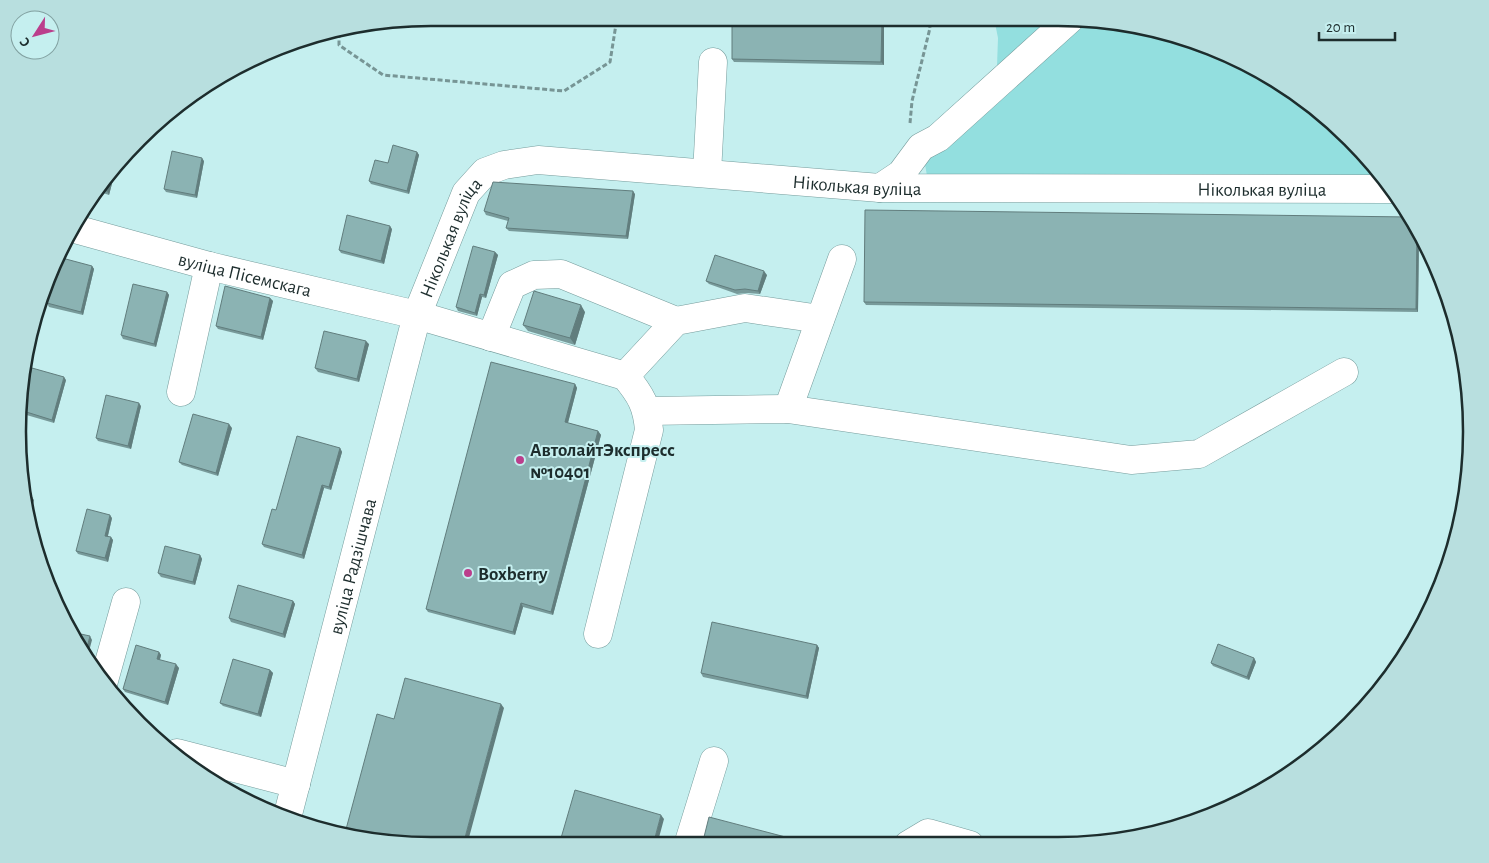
<svg xmlns="http://www.w3.org/2000/svg" width="1489" height="863" viewBox="0 0 1489 863" font-family="'Alegreya Sans',sans-serif">
	<style>
		.green { fill: #93dfdf }
		.lines { fill: none; stroke-linecap: round; stroke-linejoin: round }
		.minor-casing { stroke: #759c9c; stroke-width: 29 }
		.path { stroke: #779595; stroke-width: 3; stroke-dasharray: 5 2.5; stroke-linecap: butt }
		.minor { stroke: #fff; stroke-width: 28 }
		.wall { fill: #789a9a }
		.shaded-wall { fill: #617d7d }
		.building { fill: #8bb3b3; stroke: #617d7d }
		.poi-dot { fill: #bb3e8c; stroke: #c5efef; stroke-width: 2 }
		.labels { text-anchor: middle; stroke-width: 4; stroke-linejoin: round; paint-order: stroke }
		.street-label { font-size: 19px; fill: #1d2d2d; stroke: #c5efef }
		.poi-label { font-size: 19px; font-weight: bold; fill: #1d2d2d; stroke: #c5efef; text-anchor: start }
		.rim { fill: none; stroke: #1d2d2d; stroke-width: 2.5 }
	</style>
	<rect width="100%" height="100%" fill="#c5efef"/>
	<!-- green -->
	<path class="green" d="M994,18h91l106,22 96,47 63,52 33,39 -456,-2 -7,-41 77,-69 1,-28z"/>
	<g class="lines">
		<defs>
			<g id="minor">
				<path d="M707,173l6,-111"/>
				<path d="M880,188l21,-14 20,-27 17,-9 133,-120"/>
				<path id="s1" d="M75,229l134,37 208,49 208,61c16,19 22,30 24,54l-51,204"/>
				<path d="M491,337l21,-52 22,-10 27,-1 115,47"/>
				<path d="M625,376l51,-55 69,-13 75,11"/>
				<path d="M181,392l28,-126"/>
				<path d="M788,409l54,-150"/>
				<path d="M647,411l141,-2 343,51 68,-6 145,-82"/>
				<path d="M103,684l23,-82"/>
				<path d="M177,753l119,31"/>
				<path id="s2" d="M287,818l130,-503 49,-122 19,-21 19,-7 34,-5 342,28 512,1"/>
				<path d="M688,845l26,-84"/>
				<path d="M908,845l20,-12 42,12"/>
			</g>
		</defs>
		<!-- minor casing -->
		<use href="#minor" class="minor-casing"/>
		<!-- path -->
		<path class="path" d="M339,33v12l44,30 181,16 46,-29 7,-44
			M910,123l2,-22 18,-73 -1,-10"/>
		<!-- minor -->
		<use href="#minor" class="minor"/>
	</g>
	<!-- wall -->
	<path class="wall" d="M884,18v47l-150,-3 -2,-3z
		M417,152l2,3 -10,39 -38,-10 -2,-3 19,-18z
		M204,161l-7,37 -31,-6 -2,-3z
		M115,172l-6,23 -12,-4z
		M635,194l-7,45 -119,-8 -3,-3 2,-7 -22,-6 -2,-4z
		M1410,217l9,17 -1,78 -552,-7 -2,-3z
		M392,229l-8,35 -43,-11 -2,-3z
		M495,252l3,3 -12,43 -4,-1 -5,19 -19,-5 -2,-4z
		M92,266l2,3 -11,46 -34,-8 -2,-4z
		M767,275l-7,19 -13,-1 -10,1 -28,-10 -3,-3z
		M167,292l2,3 -13,52 -33,-8 -2,-4z
		M270,298l3,3 -10,39 -45,-11 -2,-3z
		M585,312l-10,33 -47,-14 -5,-6z
		M369,344l-10,38 -41,-10 -3,-4z
		M66,380l-12,43 -31,-9 -3,-3z
		M575,384l2,4 -9,35 30,8 3,4 -48,180 -30,-8 -8,28 -87,-23 -2,-3z
		M141,406l-10,43 -33,-8 -2,-3z
		M232,428l-14,48 -36,-11 -3,-3z
		M340,448l2,4 -11,38 -7,-2 -20,71 -40,-12 -2,-3 14,-34z
		M112,518l-4,18 5,4 -5,22 -30,-8 -2,-3z
		M200,555l2,4 -7,26 -34,-8 -3,-4z
		M293,601l2,3 -10,34 -54,-16 -2,-4z
		M817,645l2,3 -11,51 -105,-22 -2,-4z
		M159,652l2,3 -1,5 19,8 -11,37 -43,-13 -2,-3z
		M1254,658l2,4 -7,18 -36,-14 -2,-3z
		M270,670l3,3 -12,44 -38,-11 -3,-3z"/>
	<!-- shaded-wall -->
	<path class="shaded-wall" d="M882,18h2v47l-3,-3z
		M417,152l2,3 -10,39 -2,-3z
		M202,158l2,3 -7,37 -2,-3z
		M115,172l-6,23 -2,-4 3,-14z
		M633,191l2,3 -7,45 -2,-3z
		M390,226l2,3 -8,35 -3,-3z
		M1417,230l2,4 -1,78 -2,-3z
		M495,252l3,3 -12,43 -2,-3z
		M92,266l2,3 -11,46 -2,-3z
		M764,271l3,4 -7,19 -2,-3z
		M167,292l2,3 -13,52 -2,-3z
		M480,294l2,3 -5,19 -2,-3z
		M270,298l3,3 -10,39 -2,-3z
		M581,305l4,7 -10,33 -5,-7z
		M366,341l3,3 -10,38 -2,-3z
		M64,377l2,3 -12,43 -2,-3z
		M575,384l2,4 -10,38 -2,-4z
		M139,403l2,3 -10,43 -3,-3z
		M229,424l3,4 -14,48 -2,-3z
		M598,431l3,4 -48,180 -2,-3z
		M340,448l2,4 -11,38 -2,-3z
		M322,485l2,3 -20,71 -2,-4z
		M32,497l2,3 -3,12 -1,-8z
		M110,515l2,3 -5,21 -2,-3z
		M111,537l2,3 -5,22 -3,-4z
		M200,555l2,4 -7,26 -2,-3z
		M293,601l2,3 -10,34 -2,-4z
		M521,603l2,4 -8,28 -2,-3z
		M90,636l2,4 -4,15 -2,-4z
		M817,645l2,3 -11,51 -2,-3z
		M159,652l2,3 -2,7 -2,-3z
		M1254,658l2,4 -7,18 -2,-3z
		M176,664l3,4 -11,37 -3,-3z
		M270,670l3,3 -12,44 -3,-3z
		M501,704l3,4 -37,137h-4z
		M661,815l3,4 -7,26h-4z"/>
	<!-- building -->
	<path class="building" d="M732,18h150l-1,44 -149,-3z
		M393,145l24,7 -10,39 -38,-10 6,-21 13,3z
		M172,151l30,7 -7,37 -31,-6z
		M110,177l-3,14 -8,-2z
		M493,182l140,9 -7,45 -120,-8 3,-10 -25,-7z
		M865,210l545,7 7,13 -1,79 -552,-7z
		M347,215l43,11 -9,35 -42,-11z
		M473,246l22,6 -11,43 -4,-1 -5,19 -19,-6z
		M715,255l49,16 -6,20 -13,-2 -10,1 -29,-9z
		M62,258l30,8 -11,46 -34,-9 6,-26z
		M133,284l34,8 -13,52 -33,-9z
		M225,286l45,12 -9,39 -45,-11z
		M534,291l47,14 -11,33 -47,-13z
		M324,331l42,10 -9,38 -42,-11z
		M491,362l84,22 -10,38 33,9 -47,181 -30,-9 -8,29 -87,-23z
		M32,368l32,9 -12,43 -32,-10z
		M106,395l33,8 -11,43 -32,-8z
		M193,414l36,10 -13,49 -37,-11z
		M297,436l43,12 -11,39 -7,-2 -20,70 -40,-11 10,-35 4,1z
		M28,496l4,1 -2,7z
		M87,509l23,6 -5,21 6,1 -6,21 -29,-7z
		M165,546l35,9 -7,27 -35,-9z
		M238,585l55,16 -10,33 -54,-16z
		M712,622l105,23 -11,51 -105,-23z
		M76,633l14,3 -4,15z
		M1218,644l36,14 -7,19 -36,-14z
		M136,645l23,7 -2,7 19,5 -11,38 -42,-13z
		M233,659l37,11 -12,44 -38,-11z
		M405,678l96,26 -38,141h-59l-59,-12 32,-119 17,5z
		M575,790l86,25 -8,30h-94z
		M709,817l107,28h-114z"/>
	<!-- markers -->
	<g class="poi-dot">
		<circle cx="520" cy="460" r="5"/>
		<circle cx="468" cy="573" r="5"/>
	</g>
	<g class="labels">
		<!-- street labels -->
		<g class="street-label">
			<text dy="7" stroke="none"><textPath href="#s2" startOffset="1054">Ніколькая вуліца</textPath></text>
			<text dy="7" stroke="none"><textPath href="#s2" startOffset="1459">Ніколькая вуліца</textPath></text>
			<text dy="7" stroke="none"><textPath href="#s2" startOffset="604">Ніколькая вуліца</textPath></text>
			<text dy="7" stroke="none"><textPath href="#s1" startOffset="176">вуліца Пісемскага</textPath></text>
			<text dy="7" stroke="none"><textPath href="#s2" startOffset="260">вуліца Радзішчава</textPath></text>
		</g>
		<!-- poi labels -->
		<g class="poi-label">
			<text x="530" y="456">АвтолайтЭкспресс<tspan x="530" dy="22">№10401</tspan></text>
			<text x="478" y="580">Boxberry</text>
		</g>
	</g>
	<!-- crop -->
	<path d="M0 0H1489V863H0ZM431 26H1058A405 405 0 0 1 1463 431V432A405 405 0 0 1 1058 837H431A405 405 0 0 1 26 432V431A405 405 0 0 1 431 26Z" fill="#b8dfdf" fill-rule="evenodd"/>
	<path class="rim" d="M431 26H1058A405 405 0 0 1 1463 431V432A405 405 0 0 1 1058 837H431A405 405 0 0 1 26 432V431A405 405 0 0 1 431 26Z"/>
	<!-- north arrow -->
	<g transform="translate(35 35) rotate(234)"><circle r="24" fill="#c5efef" stroke="#82a1a1"/>
	<path d="M0-4L9 19L0 12L-9 19Z" fill="#bb3e8c"/>
	<text y="-8" font-size="14" font-weight="bold" text-anchor="middle" fill="#1d2d2d">С</text>
	</g>
	<!-- scale -->
	<path d="M1319 32v8h76v-8" fill="none" stroke="#1d2d2d" stroke-width="2.5"/>
	<text x="1326" y="32" font-size="15" fill="#1d2d2d" stroke="#c5efef" stroke-width="4" paint-order="stroke">20 m</text>
</svg>
